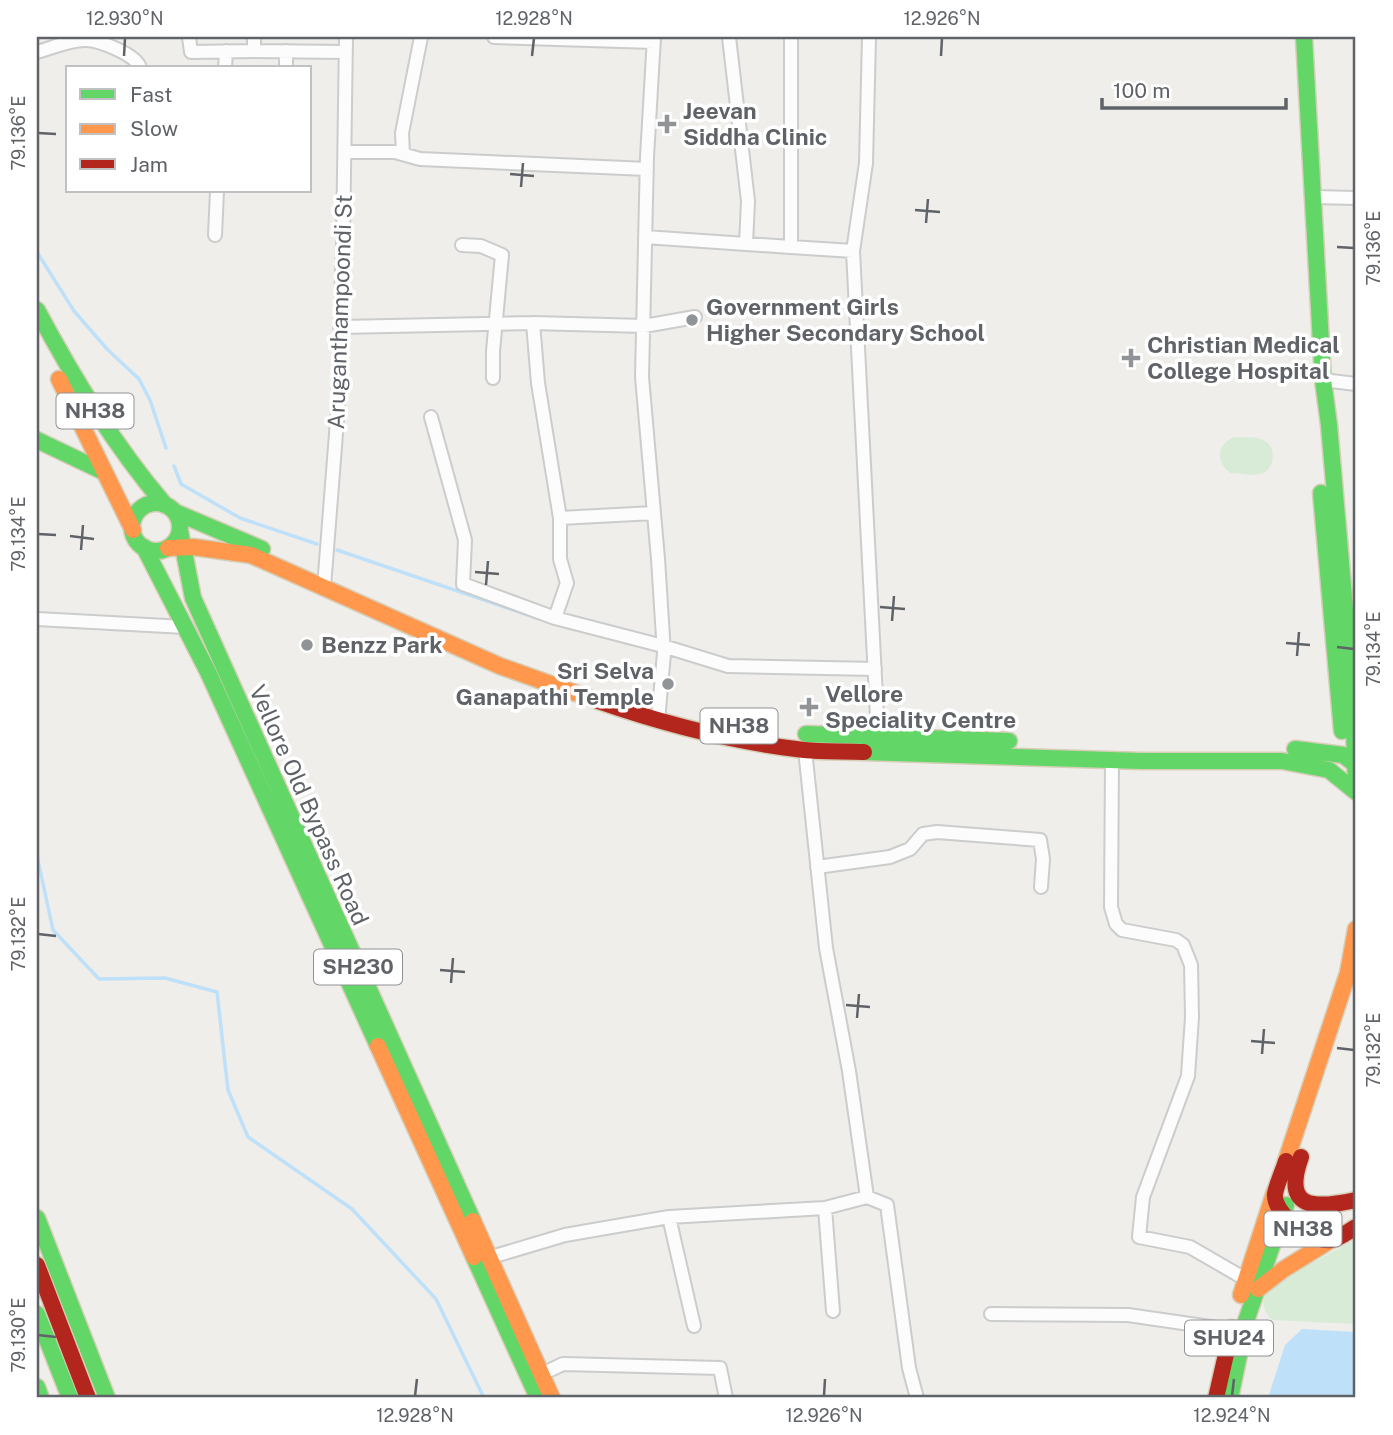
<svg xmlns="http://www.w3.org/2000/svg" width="1393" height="1435" viewBox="0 0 1393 1435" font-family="'Public Sans',sans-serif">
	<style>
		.green { fill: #d8ebd6 }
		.water { fill: #bfe0f9 }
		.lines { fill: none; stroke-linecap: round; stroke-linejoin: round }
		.stream { stroke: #bfe0f9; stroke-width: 3.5 }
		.street-casing { stroke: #cbcccc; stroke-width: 16 }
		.fast-casing { stroke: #d7ceb8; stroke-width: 19 }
		.slow-casing { stroke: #d7ceb8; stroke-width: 19 }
		.jam-casing { stroke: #d7ceb8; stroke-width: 19 }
		.street { stroke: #fdfcfc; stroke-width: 12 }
		.fast { stroke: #63d668; stroke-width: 16 }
		.slow { stroke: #ff974d; stroke-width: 16 }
		.jam { stroke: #b3261e; stroke-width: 16 }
		.ticks { fill: none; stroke: #5f6368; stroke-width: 2.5 }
		.poi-dot { fill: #919496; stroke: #fff; stroke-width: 2.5 }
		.labels { text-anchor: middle; stroke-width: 7; stroke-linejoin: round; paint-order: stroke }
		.shield { fill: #fff; stroke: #8f9295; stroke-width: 2 }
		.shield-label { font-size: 21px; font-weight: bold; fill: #5f6368 }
		.poi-label { font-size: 23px; font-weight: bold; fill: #5f6368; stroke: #fff; text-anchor: start }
		.street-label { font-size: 23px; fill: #5f6368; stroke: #fff }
		.neatline { fill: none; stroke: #5f6368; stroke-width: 2.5 }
		.ticks-label { font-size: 18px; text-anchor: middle; fill: #5f6368 }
	</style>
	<rect width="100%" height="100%" fill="#efeeea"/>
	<!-- green -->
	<path class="green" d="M1234,437c9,1 21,-1 29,3 15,6 12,32 -4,34 -9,2 -20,-1 -29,-1 -15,-12 -13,-28 4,-36z
		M1356,1239v85l-84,-4c-11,-12 -10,-19 -4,-33z"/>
	<!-- water -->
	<path class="water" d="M1302,1329l54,3v66h-88l17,-53z"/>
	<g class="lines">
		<!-- stream -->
		<path class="stream" d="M37,252l37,59 33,38 32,30 11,21 16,48
			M174,466l7,18 59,34 77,26
			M337,550l203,69
			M37,856l16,74 46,49 66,-1 52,14 11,98 20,47 104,72 84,90 48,99"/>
		<defs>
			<path id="street" d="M189,37l2,15 63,-1
				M254,37v14l92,1
				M494,37l160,5
				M654,37l-7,120 -5,220 16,182 6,94 -6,68
				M729,37l19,164 -2,43
				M791,37v210l62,4
				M869,37l-3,126 -13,88 25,485
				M37,52c15,-4 34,-13 50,-12 14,1 50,15 53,28
				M225,68l1,-17
				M286,68v-17
				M345,152h50l25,7 227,10
				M403,154l-1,-21 19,-96
				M1312,197l44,1
				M215,235l2,-44
				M645,237l146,10
				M462,245l19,1 21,9 -9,96v27
				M533,323l5,60 22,135
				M341,327l192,-4 111,3 51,-9
				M1323,380l33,4
				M431,417l34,123 -2,44 92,34 108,28 65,20 147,3
				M324,587l14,-179 5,-166 3,-205
				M555,618l12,-35 -7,-24v-41l94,-5
				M37,619l148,8
				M805,750l21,198 23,123 18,126
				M1112,760l-1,147 5,17 6,6 54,10 7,5 8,20 1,52 -4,59 -45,121 -4,40 51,10 57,33
				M817,867l73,-10 20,-8 13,-15 14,-2 103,8 3,19 -2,28
				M825,1208l8,103
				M669,1217l25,109
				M488,1258l77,-23 104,-18 156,-9 42,-11 20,8 22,163 8,30
				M991,1314l137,1 103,15
				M546,1372l17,-8 157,4 6,30"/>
			<path id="fast" d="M1304,37l19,343 6,45 24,276 3,83
				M37,310c37,69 77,135 128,195
				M37,440l65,31
				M1321,493l21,238
				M132 527a24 24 0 1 1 48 0a24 24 0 1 1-48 0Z
				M175,512l87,37
				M180,531l13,67 280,623
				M144,547l64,125 170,374
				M806,734l203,7
				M1295,749l48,6 13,10
				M864,752l277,9h141l47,9 27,22
				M37,1218l70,180
				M474,1257l64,141
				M37,1314l33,84
				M37,1387l4,11
				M1230,1398l16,-77 40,-116"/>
			<path id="slow" d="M59,379l74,151
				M168,548l25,-1 58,8 249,111 98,35
				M378,1046l96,211
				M1286,1161l62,-188 8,-44
				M473,1221l79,177
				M1258,1289l26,-20 47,-29
				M1241,1295l34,-104"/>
			<path id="jam" d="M598,701c66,23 136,41 206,49 20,2 40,1 60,2
				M1301,1157c-19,53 13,52 55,43
				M1286,1161c-3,10 -9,22 -11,33 -2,20 37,49 56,46 8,-1 18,-9 25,-13
				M37,1265l51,133
				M1216,1398l16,-70"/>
		</defs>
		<!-- street casing -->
		<use href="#street" class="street-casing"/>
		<!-- fast casing -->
		<use href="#fast" class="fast-casing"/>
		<!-- slow casing -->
		<use href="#slow" class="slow-casing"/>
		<!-- jam casing -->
		<use href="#jam" class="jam-casing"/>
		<!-- street -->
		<use href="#street" class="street"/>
		<!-- fast -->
		<use href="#fast" class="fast"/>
		<!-- slow -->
		<use href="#slow" class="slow"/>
		<!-- jam -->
		<use href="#jam" class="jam"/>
	</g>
	<!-- ticks -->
	<path class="ticks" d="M124,56l1,-18M532,56l2,-18M941,56l1,-18M38,133l18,1M510,174l24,2M521,187l2,-24M915,210l25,2M926,223l2,-24M1337,247l17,1M38,534l18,1M70,536l24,3M81,550l2,-25M475,572l24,2M486,585l2,-24M880,607l25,2M892,621l2,-25M1286,643l24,2M1337,647l17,2M1297,656l2,-24M38,934l18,2M440,970l25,2M451,983l2,-25M846,1005l24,2M857,1018l2,-24M1251,1041l24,2M1337,1048l17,2M1262,1054l2,-25M38,1335l18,2M415,1396l2,-17M824,1396l1,-17M1232,1396l2,-17"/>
	<!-- markers -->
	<g class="poi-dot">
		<path d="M663.5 113.5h7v7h7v7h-7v7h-7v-7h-7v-7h7z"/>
		<circle cx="692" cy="320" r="7"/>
		<path d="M1127.5 347.5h7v7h7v7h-7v7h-7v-7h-7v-7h7z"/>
		<circle cx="307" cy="645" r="7"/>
		<circle cx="668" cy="684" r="7"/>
		<path d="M805.5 696.5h7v7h7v7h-7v7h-7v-7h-7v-7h7z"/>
	</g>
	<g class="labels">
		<!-- shield labels -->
		<g class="shield">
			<rect x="56.5" y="393.5" width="77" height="35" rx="5"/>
			<rect x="700.5" y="708.5" width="77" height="35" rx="5"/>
			<rect x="314" y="949.5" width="88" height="35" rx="5"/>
			<rect x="1264.5" y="1211.5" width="77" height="35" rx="5"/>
			<rect x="1185" y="1320.5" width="88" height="35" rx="5"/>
		</g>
		<g class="shield-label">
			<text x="95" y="418">NH38</text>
			<text x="739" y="733">NH38</text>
			<text x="358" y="974">SH230</text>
			<text x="1303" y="1236">NH38</text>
			<text x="1229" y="1345">SHU24</text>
		</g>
		<!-- poi labels -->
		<g class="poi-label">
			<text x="683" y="119">Jeevan<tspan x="683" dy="26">Siddha Clinic</tspan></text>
			<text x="706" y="315">Government Girls<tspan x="706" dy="26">Higher Secondary School</tspan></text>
			<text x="1147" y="353">Christian Medical<tspan x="1147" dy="26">College Hospital</tspan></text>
			<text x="321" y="653">Benzz Park</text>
			<text x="654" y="679" text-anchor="end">Sri Selva<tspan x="654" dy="26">Ganapathi Temple</tspan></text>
			<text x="825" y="702">Vellore<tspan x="825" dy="26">Speciality Centre</tspan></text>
		</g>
		<!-- street labels -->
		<g class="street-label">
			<text transform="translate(340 312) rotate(-88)" y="8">Aruganthampoondi St</text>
			<text transform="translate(309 805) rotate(66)" y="8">Vellore Old Bypass Road</text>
		</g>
	</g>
	<!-- border -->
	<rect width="1393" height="1435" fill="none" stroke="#ffffff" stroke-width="77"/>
	<!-- legend -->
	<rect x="66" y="66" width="245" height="126" fill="#ffffff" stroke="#bfc1c3" stroke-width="2"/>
	<rect x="80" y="89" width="35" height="10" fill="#63d668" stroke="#bfc1c3" stroke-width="2"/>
	<text x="130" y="102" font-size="21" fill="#5f6368">Fast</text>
	<rect x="80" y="124" width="35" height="10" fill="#ff974d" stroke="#bfc1c3" stroke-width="2"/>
	<text x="130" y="136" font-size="21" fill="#5f6368">Slow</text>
	<rect x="80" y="159" width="35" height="10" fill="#b3261e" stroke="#bfc1c3" stroke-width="2"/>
	<text x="130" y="172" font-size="21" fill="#5f6368">Jam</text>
	<!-- scale -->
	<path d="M1102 98v10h184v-10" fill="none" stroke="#5f6368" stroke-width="3.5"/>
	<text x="1113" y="98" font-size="21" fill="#5f6368" stroke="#ffffff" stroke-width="5" paint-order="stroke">100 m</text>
	<rect x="38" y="38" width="1316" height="1358" class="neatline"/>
	<g class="ticks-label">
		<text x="125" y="25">12.930°N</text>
		<text x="534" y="25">12.928°N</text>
		<text x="942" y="25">12.926°N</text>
		<text transform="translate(19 133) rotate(-90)" y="6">79.136°E</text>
		<text transform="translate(1374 248) rotate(-90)" y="6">79.136°E</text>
		<text transform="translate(19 534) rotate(-90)" y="6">79.134°E</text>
		<text transform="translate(1374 649) rotate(-90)" y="6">79.134°E</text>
		<text transform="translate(19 934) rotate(-90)" y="6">79.132°E</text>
		<text transform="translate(1374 1050) rotate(-90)" y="6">79.132°E</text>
		<text transform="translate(19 1335) rotate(-90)" y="6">79.130°E</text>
		<text x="415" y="1422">12.928°N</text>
		<text x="824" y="1422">12.926°N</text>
		<text x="1232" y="1422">12.924°N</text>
	</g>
</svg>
